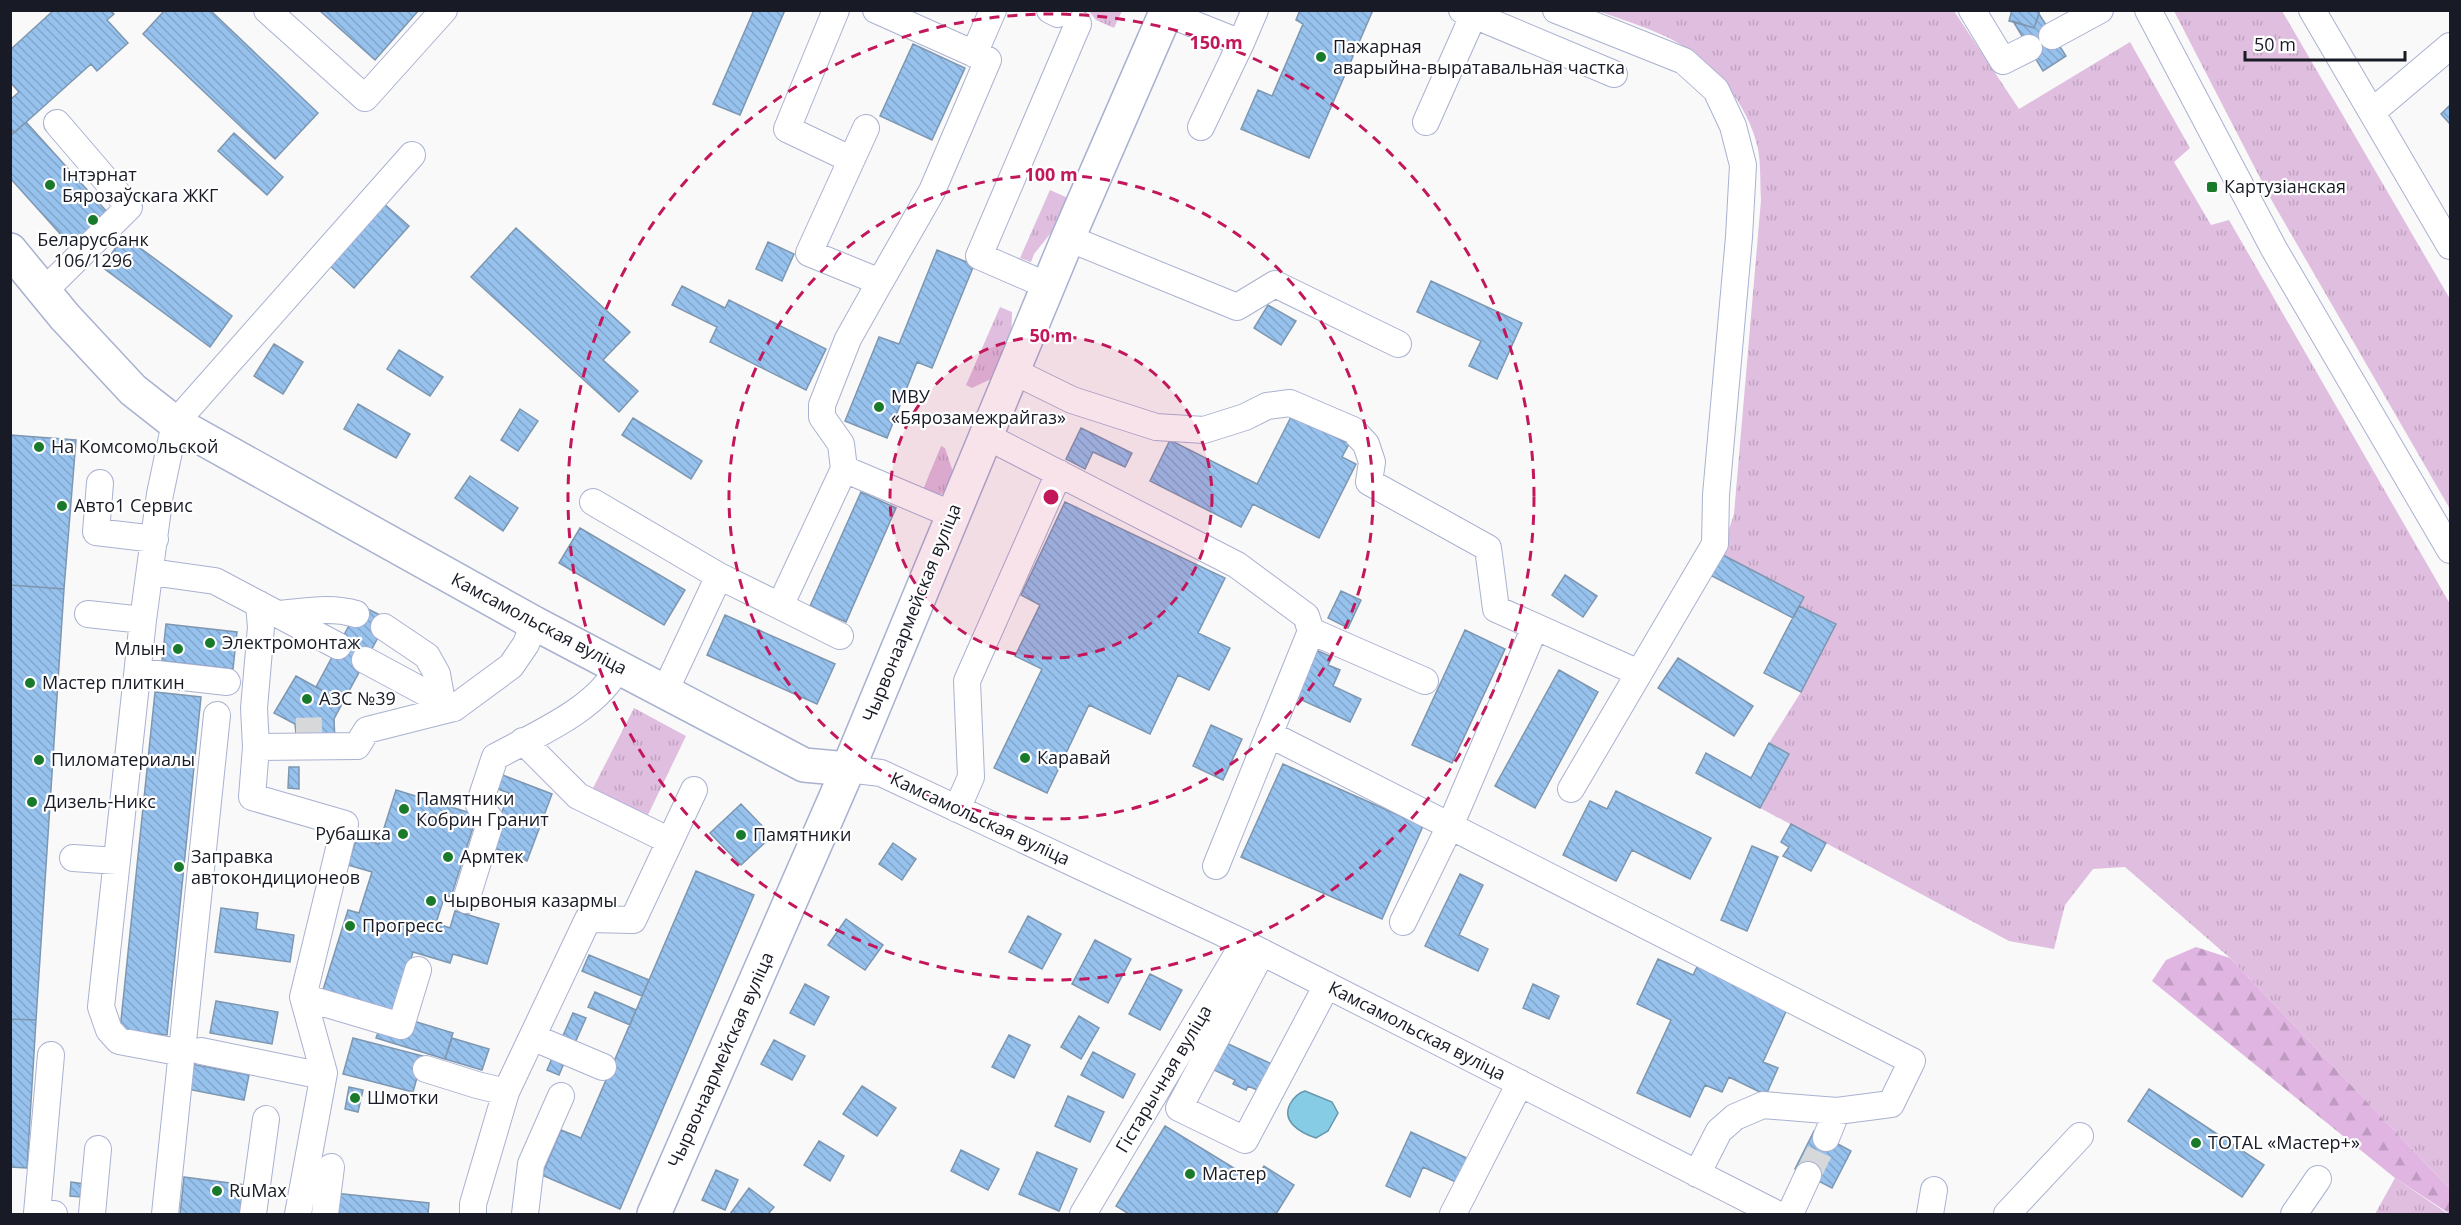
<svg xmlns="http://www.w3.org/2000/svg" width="2461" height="1225" viewBox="0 0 2461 1225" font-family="'Open Sans',sans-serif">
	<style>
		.grass { fill: url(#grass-tufts) }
		.forest { fill: url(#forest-firs) }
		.water { fill: #87cce5; stroke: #6697ac; stroke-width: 1.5 }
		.building { fill: url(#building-back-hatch); stroke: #7e97b0; stroke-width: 1.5 }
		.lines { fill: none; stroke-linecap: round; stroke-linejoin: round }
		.minor-tunnel { stroke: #d7d8d9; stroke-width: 26; stroke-dasharray: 26 13; stroke-linecap: butt }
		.minor-casing { stroke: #a9b1d1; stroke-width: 28 }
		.major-casing { stroke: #a9b1d1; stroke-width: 36 }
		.minor { stroke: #fff; stroke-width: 26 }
		.major { stroke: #fff; stroke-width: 33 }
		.ring { fill: none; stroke: #c2185b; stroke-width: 3; stroke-dasharray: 10 8 }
		.poi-dot { fill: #1a7a2b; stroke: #fff; stroke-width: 2 }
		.labels { text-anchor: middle; stroke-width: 4.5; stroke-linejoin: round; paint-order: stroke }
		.poi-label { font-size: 18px; fill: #181b26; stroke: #fff; text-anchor: start }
		.street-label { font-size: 18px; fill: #181b26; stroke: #fff }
		.centre { fill: #c2185b; stroke: #fff; stroke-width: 3 }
		.ring-label { font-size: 18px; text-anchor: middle; font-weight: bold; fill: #c2185b; stroke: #fff; stroke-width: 4.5; stroke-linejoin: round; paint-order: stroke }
	</style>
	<defs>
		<pattern id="grass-tufts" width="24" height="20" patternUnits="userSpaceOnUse" patternTransform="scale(1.5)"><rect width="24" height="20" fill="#dfbedf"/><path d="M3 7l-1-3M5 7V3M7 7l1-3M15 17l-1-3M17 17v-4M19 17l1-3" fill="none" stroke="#bfa3bf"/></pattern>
		<pattern id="forest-firs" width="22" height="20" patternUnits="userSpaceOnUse" patternTransform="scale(1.5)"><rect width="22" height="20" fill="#e1b5e1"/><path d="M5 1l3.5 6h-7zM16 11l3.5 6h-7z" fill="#c09bc1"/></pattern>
		<pattern id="building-back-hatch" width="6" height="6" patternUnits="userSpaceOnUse" patternTransform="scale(1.5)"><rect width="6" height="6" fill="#97c2ee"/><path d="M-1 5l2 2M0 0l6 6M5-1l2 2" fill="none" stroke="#81a6cc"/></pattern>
	</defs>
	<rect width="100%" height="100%" fill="#f9f9f9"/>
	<!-- grass -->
	<path class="grass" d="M1089,11h33l-8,17 -18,-8z
		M1598,11h356l65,98 111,-67 60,106 -16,14 37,63 18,-5 221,384v585l-220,-231 -105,-91 -32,2 -28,36 -11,44 -45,-8 -249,-133 29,-54 -20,-11 32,-51 34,-67 -36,-19 4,-9 -82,-43 13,-40 27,-314c-1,-16 0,-35 -3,-51 -10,-47 -48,-91 -91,-112 -22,-10 -46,-18 -69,-26z
		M2174,11h108l168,288v210l-178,-308z
		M1050,190l18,8 -10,26 -24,30 -3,8 -11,-4z
		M1000,307l12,5 -1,31 -18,35 -21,10 -6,-3z
		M941,446l4,2 8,24 -8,20 -7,4 -16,-4z
		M634,708l52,28 -41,85 -54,-29z
		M2395,1178l53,36h-73z"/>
	<!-- forest -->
	<path class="forest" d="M2196,947l34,11 220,231v25l-55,-36 -243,-197 14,-21z"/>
	<!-- water -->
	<path class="water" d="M1305,1091l27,11 6,11 -10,18 -12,7c-15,-5 -35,-16 -26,-34 4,-7 8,-11 15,-13z"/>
	<!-- building -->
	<path class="building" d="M54,10h56l4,4 -7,6 21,23 -31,28 -6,-7 -77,69 -4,-4v-29l9,-8 -9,-10v-32z
		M165,10h45l108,103 -43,46 -132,-125z
		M319,10h100l-44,50z
		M754,10h31l-45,105 -27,-11z
		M1300,10h73l-64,148 -68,-29 17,-39 14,6 31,-72 -7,-4z
		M2012,10h28l-6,18 -25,-7z
		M2039,14l27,42 -23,15 -30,-50 21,7z
		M913,44l52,24 -33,72 -52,-24z
		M2450,105v19l-9,-10z
		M26,122l82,91 -37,33 -61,-68v-42z
		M234,133l49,44 -16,18 -49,-44z
		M382,202l27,24 -55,62 -26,-24z
		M516,228l114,104 -27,28 35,31 -19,21 -148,-135z
		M124,236l108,80 -22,31 -108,-80z
		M768,242l26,12 -12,27 -26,-12z
		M937,250l37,15 -42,103 -15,-6 -30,76 -42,-17 34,-84 20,7z
		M1431,281l91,42 -25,56 -28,-13 12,-25 -64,-29z
		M682,286l43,22 4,-8 97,49 -20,41 -96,-48 7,-15 -45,-22z
		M1268,305l28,16 -15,24 -27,-17z
		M274,344l29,18 -20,32 -29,-18z
		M399,350l44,27 -13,19 -43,-27z
		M358,404l52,30 -14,24 -52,-29z
		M520,409l18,12 -20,30 -17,-11z
		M1292,415l57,29 -7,13 14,7 -37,74 -66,-34 -12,23 -91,-46 20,-41 87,44z
		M633,418l69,43 -11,18 -69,-44z
		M1081,428l51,25 -7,14 -32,-15 -8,17 -19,-10z
		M10,435l66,5 -12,149 -54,-4z
		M470,476l48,32 -15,23 -48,-33z
		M861,492l35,16 -50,114 -36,-16z
		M1065,502l160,76 -27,55 32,15 -21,42 -31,-15 -28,59 -61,-29 -42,88 -53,-25 48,-99 -27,-13 25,-51 -19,-10z
		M580,528l105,62 -21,35 -105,-62z
		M1721,554l83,43 -11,21 -83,-43z
		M1565,575l32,21 -14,21 -31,-22z
		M10,585l54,4 -28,431 -26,-1z
		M1341,591l20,9 -13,28 -20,-10z
		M360,605l28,14 -45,83 -27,-15z
		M1799,606l37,18 -35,68 -37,-19z
		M725,615l110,49 -18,40 -110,-49z
		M166,624l71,8 -4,37 -71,-8z
		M1465,630l40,19 -53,114 -40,-18z
		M1316,650l16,7 -4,8 12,5 -7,16 28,13 -11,23 -55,-25z
		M1678,658l75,48 -19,30 -76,-48z
		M1559,670l39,22 -63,116 -40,-22z
		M296,676l47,26 -9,17 1,24 -38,1 -2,-20 -21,-11z
		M155,692l46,5 -34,338 -47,-5z
		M1211,725l31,14 -19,41 -30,-14z
		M1769,743l20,11 -29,54 -64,-35 10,-20 45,25z
		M1283,764l140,62 -41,93 -141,-62z
		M289,767h10v22l-11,-1z
		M500,774l52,20 -25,67 -38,-15 20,-53 -14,-5z
		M396,790l81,25 -26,82 -6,-2 -9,28 14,5 5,-17 44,13 -12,40 -34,-10 -3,9 -37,-11 -19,63 -72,-22 26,-83 11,3 13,-41 -24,-7 9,-28 22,7z
		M1616,791l95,47 -21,41 -58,-29 -16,31 -53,-26 27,-54 17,8z
		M741,804l31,32 -31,29 -31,-32z
		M1791,824l35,19 -15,28 -28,-15 6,-9 -8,-5z
		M893,843l23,16 -14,21 -23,-16z
		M1752,846l26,11 -31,74 -26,-11z
		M696,871l58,24 -134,314 -78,-34 19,-45 20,8z
		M1460,874l23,11 -24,50 29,14 -10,22 -53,-25z
		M221,908l37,5 -2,16 38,6 -4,27 -75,-10z
		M1028,916l33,18 -19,35 -33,-17z
		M846,919l37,26 -18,25 -37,-25z
		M1095,940l36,19 -23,44 -36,-19z
		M589,955l60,25 -7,16 -60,-25z
		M1658,959l35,16 6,-12 90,42 -26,57 15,6 -12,27 -37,-18 -7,15 -17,-7 -15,32 -53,-24 34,-73 -34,-16z
		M1150,974l32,16 -22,40 -31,-16z
		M805,984l24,13 -15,28 -24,-12z
		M1533,984l26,12 -10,23 -26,-11z
		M595,992l41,18 -6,15 -42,-18z
		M216,1001l62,11 -6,32 -62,-11z
		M573,1013l13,5 -12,27 -13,-5z
		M1079,1016l20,12 -18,31 -20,-12z
		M10,1019l26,1 -9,148 -17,-1z
		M410,1020l43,13 -8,26 -69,-21 4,-11z
		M1009,1035l21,10 -16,33 -22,-11z
		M353,1038l70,18 -10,36 -70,-18z
		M452,1038l37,11 -7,21 -37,-11z
		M774,1040l31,16 -13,24 -31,-16z
		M1224,1042l52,24 -12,27 -16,-7 -2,4 -13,-6 2,-4 -23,-11z
		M1093,1052l42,22 -12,24 -42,-23z
		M553,1056l12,5 -6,14 -12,-5z
		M191,1064l58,11 -5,25 -57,-11z
		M862,1086l34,22 -19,28 -34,-22z
		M349,1087l14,3 -5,22 -13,-3z
		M2149,1089l115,76 -22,32 -114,-76z
		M1068,1096l36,16 -14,30 -35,-16z
		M1165,1126l90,55 9,-15 30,19 -18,29h-147l-13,-8z
		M1814,1131l37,20 -19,37 -37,-19z
		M1411,1132l58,27 -11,24 -35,-16 -13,30 -24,-11z
		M819,1141l25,15 -14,25 -26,-16z
		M961,1150l38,19 -11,21 -37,-19z
		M1037,1152l40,17 -18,42 -40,-17z
		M716,1170l22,10 -13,30 -23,-10z
		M184,1177l61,8 -4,29h-61z
		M71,1182l13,2 -2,13 -12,-1z
		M749,1188l25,19 -6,7h-38z
		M334,1193l95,10 -1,11h-97z"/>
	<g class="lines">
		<!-- minor-tunnel -->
		<path class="minor-tunnel" d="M296,731l38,-1
			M1808,1175l18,-37"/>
		<defs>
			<path id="minor" d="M267,10l98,88 79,-88
				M836,10l-49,119 63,30
				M1050,10l8,4
				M1462,10l152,64
				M1556,10l128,51 32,29 17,36 10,39 -4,72 -23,258 -1,49 -144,245
				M1972,10l31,51 26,-13
				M2148,10l126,239 176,301
				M2312,10l138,236
				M1166,13l75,30 14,-33
				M2052,36l48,-26
				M974,54l19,-44
				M2372,112l78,-66
				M1426,122l47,-106
				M1201,127l40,-84
				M866,128l-57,125 71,29 52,-91 56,-131 -112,-50
				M1068,238l169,69 38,-23 123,60
				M1048,286l-69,-30 99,-232
				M44,291l85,-84 -72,-84
				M1013,371l59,29 84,27 48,3 41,-13 22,-11 23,-3 63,27 13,14 6,18 -3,20 119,66 8,61 143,64
				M986,436l251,129 69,51 5,15 -95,235
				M844,469l-3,-25 -19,-27v-12l26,-66 32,-57
				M100,483l-4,49 59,7
				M593,502l126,74
				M151,572l64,9 123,65
				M259,604l2,23 -7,81 2,39 101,-1 10,-16 87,-22
				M780,606l60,30
				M88,614l55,6
				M277,614c26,-2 53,-8 79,0
				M384,627l43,29 10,18 5,28
				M1311,631l114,50
				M365,660l89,48 57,-42 15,-22 8,-21
				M139,672l88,10
				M665,691l54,-115 61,30 64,-137 109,46
				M1269,734l643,327 -21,43 -54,7 -11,27
				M523,741l55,55 92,45
				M256,747l-4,50 93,27 -42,173 21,76 -26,141
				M848,769l33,4 363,170 533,271
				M957,809l14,-32 -4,-96 92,-208
				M73,858l44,3
				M466,900l25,-80 -12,-15 16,-48c40,-22 103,-48 123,-90
				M1403,922l47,-96 85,-199
				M1262,952l-83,156 66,32 82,-155
				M303,997l98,29 17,-56
				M532,1037l71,30
				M201,1051l122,25
				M183,1053l-64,-12 -10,-11 -8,-23 42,-387 17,-126 15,-71 237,-268
				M51,1055l-14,158 17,1
				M426,1069l51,16 29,7 -33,112v10
				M506,1092l82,-173 45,1 61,-130
				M1697,1174l22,-43 16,-14 28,-12 74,6
				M92,1214l6,-65
				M165,1214l52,-499
				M253,1214l13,-95
				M325,1214l6,-47
				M525,1214l6,-50 30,-68
				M1083,1214l161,-271
				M1453,1214l67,-131
				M1790,1214l18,-39
				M1930,1214l4,-24
				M2007,1214l73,-78
				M2294,1214l24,-35"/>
			<path id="major" d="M10,250l55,67 68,73 42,33 359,200 270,142 44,4
				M654,1214l194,-445 220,-531 99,-228"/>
		</defs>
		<!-- minor casing -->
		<use href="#minor" class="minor-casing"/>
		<!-- major casing -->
		<use href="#major" class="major-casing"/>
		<!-- minor -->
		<use href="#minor" class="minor"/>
		<!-- major -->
		<use href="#major" class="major"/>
	</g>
	<!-- distance rings -->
	<circle cx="1051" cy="497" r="161" fill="#c2185b" fill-opacity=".12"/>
	<g class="ring">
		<circle cx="1051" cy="497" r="161"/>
		<circle cx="1051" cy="497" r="322"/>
		<circle cx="1051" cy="497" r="483"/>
	</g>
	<!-- markers -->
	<g class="poi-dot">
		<circle cx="1321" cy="57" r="6"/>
		<circle cx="50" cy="185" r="6"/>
		<rect x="2206" y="181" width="12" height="12" rx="3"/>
		<circle cx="93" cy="220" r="6"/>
		<circle cx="879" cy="407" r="6"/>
		<circle cx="39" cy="447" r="6"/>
		<circle cx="62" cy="506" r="6"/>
		<circle cx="210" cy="643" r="6"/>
		<circle cx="178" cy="649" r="6"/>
		<circle cx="30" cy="683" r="6"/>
		<circle cx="307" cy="699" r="6"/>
		<circle cx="1025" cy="758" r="6"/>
		<circle cx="39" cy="760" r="6"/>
		<circle cx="32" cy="802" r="6"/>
		<circle cx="404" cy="809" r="6"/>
		<circle cx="403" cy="834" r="6"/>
		<circle cx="741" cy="835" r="6"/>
		<circle cx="448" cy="857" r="6"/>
		<circle cx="179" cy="867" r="6"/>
		<circle cx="431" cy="901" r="6"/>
		<circle cx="350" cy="926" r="6"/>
		<circle cx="355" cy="1098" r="6"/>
		<circle cx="2196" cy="1143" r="6"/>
		<circle cx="1190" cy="1174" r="6"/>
		<circle cx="217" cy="1191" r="6"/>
	</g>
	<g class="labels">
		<!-- poi labels -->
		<g class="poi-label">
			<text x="1333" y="53">Пажарная<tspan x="1333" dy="21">аварыйна-выратавальная частка</tspan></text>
			<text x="62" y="181">Інтэрнат<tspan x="62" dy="21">Бярозаўскага ЖКГ</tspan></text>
			<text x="2224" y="193">Картузіанская</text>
			<text x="93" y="246" text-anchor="middle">Беларусбанк<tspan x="93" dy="21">106/1296</tspan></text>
			<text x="891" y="403">МВУ<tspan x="891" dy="21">«Бярозамежрайгаз»</tspan></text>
			<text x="51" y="453">На Комсомольской</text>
			<text x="74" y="512">Авто1 Сервис</text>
			<text x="222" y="649">Электромонтаж</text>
			<text x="166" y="655" text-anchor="end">Млын</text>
			<text x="42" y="689">Мастер плиткин</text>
			<text x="319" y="705">АЗС №39</text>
			<text x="1037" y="764">Каравай</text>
			<text x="51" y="766">Пиломатериалы</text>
			<text x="416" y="805">Памятники<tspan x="416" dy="21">Кобрин Гранит</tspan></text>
			<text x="44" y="808">Дизель-Никс</text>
			<text x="391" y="840" text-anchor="end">Рубашка</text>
			<text x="753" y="841">Памятники</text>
			<text x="191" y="863">Заправка<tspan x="191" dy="21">автокондиционеов</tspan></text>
			<text x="460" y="863">Армтек</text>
			<text x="443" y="907">Чырвоныя казармы</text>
			<text x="362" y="932">Прогресс</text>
			<text x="367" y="1104">Шмотки</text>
			<text x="2208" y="1149">TOTAL «Мастер+»</text>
			<text x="1202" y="1180">Мастер</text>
			<text x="229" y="1197">RuMax</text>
		</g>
		<!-- street labels -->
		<g class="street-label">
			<text transform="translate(912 613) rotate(-68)" y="6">Чырвонаармейская вуліца</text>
			<text transform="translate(539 624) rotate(28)" y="6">Камсамольская вуліца</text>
			<text transform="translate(980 819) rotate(25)" y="6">Камсамольская вуліца</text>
			<text transform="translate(1417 1031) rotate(27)" y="6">Камсамольская вуліца</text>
			<text transform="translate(721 1060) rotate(-66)" y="6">Чырвонаармейская вуліца</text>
			<text transform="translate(1164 1079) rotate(-59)" y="6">Гістарычная вуліца</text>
		</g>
	</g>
	<circle cx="1051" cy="497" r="9" class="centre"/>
	<g class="ring-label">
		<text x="1216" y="49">150 m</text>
		<text x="1051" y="181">100 m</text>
		<text x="1051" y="342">50 m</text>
	</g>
	<!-- border -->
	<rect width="2461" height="1225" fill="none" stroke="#181b26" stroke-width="24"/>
	<!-- scale -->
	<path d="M2245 51v9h160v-9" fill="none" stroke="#181b26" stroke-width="3"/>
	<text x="2254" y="51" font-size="18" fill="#181b26" stroke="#ffffff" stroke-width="4.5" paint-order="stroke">50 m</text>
</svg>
